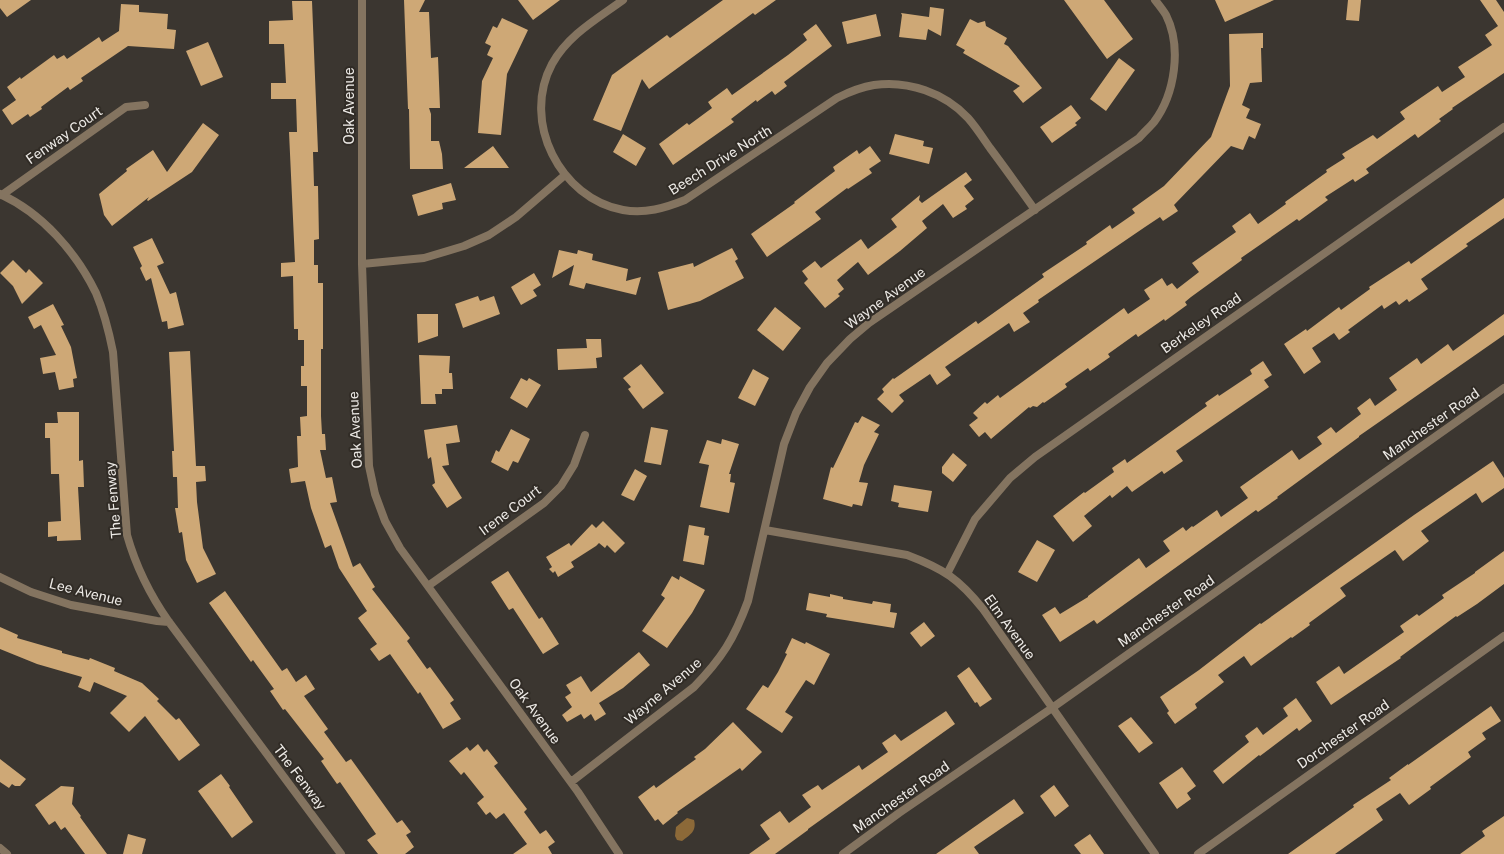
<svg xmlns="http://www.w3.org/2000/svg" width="1504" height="854" viewBox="0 0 1504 854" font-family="'Public Sans',sans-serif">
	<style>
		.water { fill: #8c6938 }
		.building { fill: #cea876 }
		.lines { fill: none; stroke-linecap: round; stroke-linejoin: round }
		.street { stroke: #847460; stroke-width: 8 }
		.labels { text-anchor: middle; stroke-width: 4; stroke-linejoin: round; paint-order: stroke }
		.street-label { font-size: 14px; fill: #edeae6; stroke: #312c26 }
	</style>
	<rect width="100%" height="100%" fill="#3b3630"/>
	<!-- water -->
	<path class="water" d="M687,818l7,2c3,11 -4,15 -12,21l-5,-1 -2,-4 1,-9z"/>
	<!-- building -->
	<path class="building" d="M0,0h31l-24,17 -7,-9z
		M404,0h21l-6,12h10l2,46 7,-1 2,51h-11l2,6v27h8l3,13 1,15h-33l-1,-60h-1z
		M518,0h42l-27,20z
		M723,0h53l-21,15 -2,-2 -104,76 -7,-10 -21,52 -28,-11 19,-45 55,-40 3,3z
		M1064,0h40l29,39 -26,20z
		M1215,0h59l-49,22z
		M1348,0h13l-2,21 -13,-1z
		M1480,0h16l8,12v61l-52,35 1,1 -14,10 2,2 -23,17 -3,-4 -49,35 3,4 -14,9 -2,-3 -28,18 3,3 -29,21 -2,-2 -56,39 1,2 -51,37 -6,5 2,3 -22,16 -1,-2 -26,18 -2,-3 -28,20 2,3 -20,14 -2,-3 -23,16 2,3 -23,16 -1,-1 -6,5 -4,-1 -3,2 -1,-1 -38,32 -6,-7 -6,5 -10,-12 9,-7 -5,-5 12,-11 2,2 11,-9 2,3 124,-90 4,6 22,-15 -6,-9 18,-12 5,8 5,-3 5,6 22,-17 -7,-9 44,-31 -4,-6 18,-13 8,11 28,-20 -1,-2 42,-30 -1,-2 19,-12 -3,-4 31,-19 4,4 28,-20 -5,-7 38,-26 4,6 23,-15 -7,-10 34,-22 -7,-10 13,-9z
		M292,1h20l6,151h-5l1,34h4l1,53 -5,1v25h4v18h5v66h-2v67l1,18h3l1,16h-6l6,28 6,-1 5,25 -7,1 23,64 7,-4 15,24 -3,2 38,49 -3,3 20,28 3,-2 24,33 -4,3 11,16 -18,10 -23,-37 -2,2 -28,-40 -11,7 -9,-12 7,-5 -19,-26 9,-7 -28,-43 -8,-23 -6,3 -14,-40 -6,-27 -14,2 -2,-14 9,-2 -1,-31h4l-1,-19 7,-1v-30h-6v-20h3v-26h-6v-11h-4l-1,-53 -12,1v-14l14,-1 -6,-130h8l-1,-33h-25v-16h15l-2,-39h-15v-23l24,-1z
		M121,4l18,1v7l29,2 -1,15 9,1 -2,19 -46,-3 -47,32 2,3 -13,9 -2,-3 -27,20 1,2 -12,8 -2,-3 -16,11 -10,-15 14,-10 -9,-13 13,-10 1,2 33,-24 3,4 7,-4 3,4 32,-22 3,5 17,-11z
		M930,7l14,2 -3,27 -13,-7 -2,11 -27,-3 3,-22 -1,-2 28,4z
		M876,14l5,22 -34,8 -5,-22z
		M502,18l26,12 -21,44 -6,61 -23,-2 4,-52 11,-23 -6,-3 4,-9 -6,-3 8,-17 4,2z
		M970,19l8,4 7,-2 1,5 21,12 -3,6 4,2 34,42 -19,15 -10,-12 7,-5 -57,-33 2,-3 -9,-5z
		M816,24l16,22 -48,36 3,4 -12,9 -3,-4 -15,11 -1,-2 -25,19 3,3 -61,43 -14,-21 28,-21 2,2 23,-17 -4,-6 19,-14 5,7 56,-40 19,-15 -4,-6z
		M1263,33v15h-2l1,34 -12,1 -8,22 8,4 -4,9 15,6 -6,15 -6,-3 -6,14 -12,-4 -57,59 4,6 -15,10 -3,-4 -15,10 -107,73 1,2 -16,11 7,9 -16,10 -5,-9 -64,44 6,8 -14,10 -7,-11 -31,21 5,6 -12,12 -15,-14 7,-7 -2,-3 11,-11 1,1 82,-58 2,3 66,-47 -2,-3 45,-30 -1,-2 24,-17 2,4 23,-16 -3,-4 32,-23 47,-49 19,-51 -1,-52z
		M208,42l15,35 -22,9 -15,-35z
		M1119,58l16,12 -29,41 -16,-12z
		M1071,105l10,13 -6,5 2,2 -25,18 -12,-16z
		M203,123l16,12 -27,37 -44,29 -1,-1 2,-3 -37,29 -8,-11 -5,-21 28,-23 -1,-2 27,-19 14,22z
		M623,134l23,14 -10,18 -23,-14z
		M895,134l29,7 -1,5 10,2 -4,16 -40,-10z
		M493,146l16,22h-45z
		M870,146l11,15 -12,8 3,4 -24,16 -1,-1 -32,24 6,7 -54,38 -16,-23 44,-31 -1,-1 41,-31 -2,-4 24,-17 2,4z
		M966,172l6,8 -8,6 10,13 -9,7 2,3 -14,9 -10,-14 -21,17 5,7 -27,23 -32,24 -10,-13 -21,18 7,9 -6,5 2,2 -15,12 -21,-25 4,-4 -6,-8 13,-10 6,7 40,-29 7,10 29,-22 -6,-8 29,-24 -1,5 3,3z
		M451,183l5,17 -14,3 1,6 -25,7 -6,-21z
		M1504,198v20l-38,26 2,2 -47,33 7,10 -19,13 -2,-3 -8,6 -3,-4 -12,8 -2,-4 -34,25 2,2 -11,8 -5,-7 -22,15 9,14 -17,12 -20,-30 22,-15 1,2 32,-24 2,3 29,-21 -1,-2 40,-26 2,3z
		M152,238l12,25 -7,3 13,28 6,-2 8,33 -16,4 -1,-8 -5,1 -11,-44 -5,3 -6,-13 2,-2 -9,-19z
		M732,248l6,11 -3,2 9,17 -44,23 -32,9 -10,-38 35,-9 1,4z
		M559,250l18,4 1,-4 15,4 -1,6 36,9 -2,12 15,-4 -5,18 -50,-12 -2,6 -15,-4 5,-20 -22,13z
		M13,260l13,13 3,-4 14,14 -21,21 -9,-18 -13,-13z
		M534,273l7,12 -8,5 4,6 -16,9 -10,-18z
		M478,296l2,5 14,-5 6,18 -37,14 -8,-24z
		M53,304l11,21 -3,1 10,21 6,31 -4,1 1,8 -15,3 -4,-18 -12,2 -3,-16 16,-3 -15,-30 -7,4 -6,-12z
		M775,307l26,21 -18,23 -26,-21z
		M417,314h21v22l-20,7z
		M1504,314v21l-145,101v1l-82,60 1,1 -20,14 -2,-2 -159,114 -3,-4 -34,22 -18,-27 13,-8 5,7 28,-17v-1l51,-38 7,10 24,-17 -7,-10 20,-14 3,4 6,-5 1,1 24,-17 4,7 27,-19 -8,-11 52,-37 7,10 23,-16 -5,-7 14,-10 5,6 25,-19 -4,-6 13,-10 5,8 22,-16 -8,-12 28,-20 4,6 27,-20 5,7z
		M586,339h15l1,18 -6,1 1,10 -39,2 -1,-21 30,-1z
		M190,351l6,115h9l1,15 -10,1 1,20 6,46 13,26 -19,9 -11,-23 -4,-28 -3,1 -4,-25h3l-1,-31h-4l-1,-26h2l-5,-99z
		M419,355l31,1 -1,17h3l1,16h-11v5h-7l1,10h-15z
		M1263,361l9,14 -8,5 5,7 -93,64 7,10 -19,13 -2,-3 -30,21 -5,-6 -15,12 -2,-3 -26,21 8,10 -19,16 -20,-26 31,-24 1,1 29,-21 -2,-4 13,-9 2,4 80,-57 -2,-3 13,-9 1,2 33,-22 -2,-4z
		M641,364l23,29 -21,16 -15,-20 3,-2 -8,-9z
		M753,369l16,9 -14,28 -17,-8z
		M521,378l6,3 2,-3 12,7 -14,23 -17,-10z
		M57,412h22v49l4,-1 1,27h-6l3,53 -24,1v-5l-9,1v-15l13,-1 -2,-47h-8l-1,-36h-5v-15h13z
		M862,416l18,9 -6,7 5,2 -15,31 -5,17 9,1 -6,23 -9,-2 -1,3 -29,-8 8,-32 2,1 22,-46 3,1z
		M457,425l3,17 -14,2 3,21 -7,1 20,32 -15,10 -15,-23 3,-2 -4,-26 -3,2 -4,-29z
		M651,427l17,3 -7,35 -17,-3z
		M511,429l19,10 -12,24 -5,-2 -5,10 -17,-9 5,-12 3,2z
		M722,439l17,5 -10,30h2l-1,8 5,1 -6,30 -29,-6 9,-42 -10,-2 8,-23 14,4z
		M953,453l14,12 -14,17 -11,-9v-6z
		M1493,461l11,17v10l-22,15 -6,-10 -55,38 8,10 -26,20 -8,-11 -55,38 6,8 -37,27 1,2 -18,13 -1,-1 -40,29 -7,-10 -26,19 6,7 -29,22 2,4 -22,16 -8,-11 2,-2 -9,-14 39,-27 61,-47 1,1 153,-109z
		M635,469l12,7 -13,25 -13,-6z
		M894,485l38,6 -4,21 -30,-5 1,-4 -8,-2z
		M603,521l22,22 -10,10 -8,-8 -2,3 -6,-5 -3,3 -25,16 3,5 -16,10 -3,-6 -2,2 -4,-4 3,-2 -6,-10 23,-14 2,3 21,-22 4,4z
		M689,525l16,3 -1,7 5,1 -5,29 -21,-4z
		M1037,540l18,10 -18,32 -19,-10z
		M1504,551v33l-27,20 -20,13 -1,-1 -56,41 1,1 -70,47 -15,-23 23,-16 5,8 60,-42 -4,-6 17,-12 2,2 25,-18 -2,-3 33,-22v-1z
		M508,571l31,48 3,-2 17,27 -16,10 -30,-46 -4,2 -18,-28z
		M672,576l7,4 1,-4 25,14 -13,23 -25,35 -25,-17 23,-33 -4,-3z
		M225,591l57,80 5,-3 9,14 10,-7 9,14 -11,7 24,33 -4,3 22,30 5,-3 46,64 5,-3 9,12 -5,3 8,12 -9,7h-27l-11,-14 9,-6 -36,-52 -3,2 -16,-23 3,-2 -39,-50 -2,1 -13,-19 4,-2 -21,-29 -2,2 -42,-59z
		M809,593l21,4v-3l13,3v2l29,5 1,-3 18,3 -1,8 7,1 -3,15 -68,-11 1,-3 -21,-4z
		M924,622l11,14 -14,11 -11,-14z
		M0,627l18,8 -1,3 45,13v2l27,7 1,-2 25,10 -1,3 28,12 17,16 -2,2 19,19 3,-2 21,27 -21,16 -34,-45 -16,16 -19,-19 17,-17 -33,-14 -4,10 -12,-5 4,-10 -45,-13 -37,-15z
		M792,638l13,6 1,-2 24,12 -16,31 -8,-5 -21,32 8,5 -11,16 -36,-24 17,-24 5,3 10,-16 9,-18 -2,-1z
		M639,652l11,13 -27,23 -24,15 7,11 -11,7 -4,-7 -7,5 -3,-5 -14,8 -5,-7 10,-8 -7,-10 6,-4 -5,-8 15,-9 10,16z
		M969,667l23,32 -12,8 -3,-5 -2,1 -18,-27z
		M1296,698l16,23 -13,10 -2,-3 -37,28 -1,-1 -36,29 -10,-13 36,-29 -4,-6 12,-9 6,8 25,-19 -5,-8z
		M1491,706l10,15 -19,12 4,6 -18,13 3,5 -41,30 1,2 -22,16 -9,-12 -24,16 7,11 -48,34h-47l66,-47 -1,-2 38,-25 -2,-2 19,-14v1z
		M946,711l9,13 -147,105v1l-33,24h-26l21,-15 -10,-14 20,-14 9,12 22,-16 -9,-12 16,-10 4,5 37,-25 3,5 26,-18 -6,-9 13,-9 6,7z
		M1131,717l22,26 -14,10 -21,-27z
		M733,722l29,30 -20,19 -2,-3 -63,44 1,1 -15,12 -5,-6 -3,2 -17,-24 16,-12 2,3 40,-29 -2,-2 11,-8z
		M478,744l6,8 3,-3 11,14 -4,3 33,43 -3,3 16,22 6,-4 9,12 -7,5 4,7h-39l14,-10 -23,-31 -8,6 -6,-7 -4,3 -9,-12 7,-6 -20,-25 -3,3 -12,-14 18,-14 3,4z
		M0,759l26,20 -6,7h-5l-3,-2 -3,4 -9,-6z
		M1182,767l14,19 -9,7 4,6 -14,10 -18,-26z
		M221,774l9,12 -1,1 24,35 -21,16 -34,-47z
		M1054,785l15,21 -14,11 -15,-21z
		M61,786l13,1 -2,17 9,12 -1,1 27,37h-22l-20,-27 -4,3 -6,-9 -6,4 -14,-20z
		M1014,799l10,14 -50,34 5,7h-43z
		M1504,816v38h-44l25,-18 -3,-5z
		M128,834l18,5 -4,15h-19z
		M1090,834l14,20h-23l-7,-9z"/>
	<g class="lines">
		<!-- street -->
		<path class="street" d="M362,0v264l7,202 6,28 10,27 15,27 178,244 41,62
			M623,0c-26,19 -55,35 -71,64 -31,58 8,134 71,146 22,4 42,-2 62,-10l152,-102c12,-6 24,-11 37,-13 34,-5 71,8 94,33 8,9 15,20 22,30 15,20 30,41 45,62
			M0,194c42,19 76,58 96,99 8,19 13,39 17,59l14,183c9,32 23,60 42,87l172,232
			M2,195l124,-88 19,-2
			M362,264l62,-6 40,-12 25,-11 27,-18 49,-42
			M765,530l142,25c37,14 52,24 76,54l172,245
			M947,574l28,-55 35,-41 25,-21 469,-330
			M0,577l31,15 40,13 86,16 12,1
			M428,586l116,-83 17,-17 13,-21 11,-30
			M571,782l123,-95c28,-29 40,-48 54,-86l36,-157 12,-31 14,-26 17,-24 23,-24 19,-16 270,-185c5,-6 11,-11 15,-16 21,-28 28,-75 12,-107 -3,-5 -7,-10 -11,-15
			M0,848l7,6
			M843,854l56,-41 153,-105 452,-320
			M1198,854l306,-218"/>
	</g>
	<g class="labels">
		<!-- street labels -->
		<g class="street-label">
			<text transform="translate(349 106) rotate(-90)" y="5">Oak Avenue</text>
			<text transform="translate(64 135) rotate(-35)" y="5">Fenway Court</text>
			<text transform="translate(720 160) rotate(-32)" y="5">Beech Drive North</text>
			<text transform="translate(885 298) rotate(-36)" y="5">Wayne Avenue</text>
			<text transform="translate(1201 323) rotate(-35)" y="5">Berkeley Road</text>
			<text transform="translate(1431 424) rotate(-35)" y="5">Manchester Road</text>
			<text transform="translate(355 430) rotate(-93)" y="5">Oak Avenue</text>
			<text transform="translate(113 500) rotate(-95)" y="5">The Fenway</text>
			<text transform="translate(510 510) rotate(-37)" y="5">Irene Court</text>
			<text transform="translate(86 592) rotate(14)" y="5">Lee Avenue</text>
			<text transform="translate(1166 611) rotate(-35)" y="5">Manchester Road</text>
			<text transform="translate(1010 627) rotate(54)" y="5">Elm Avenue</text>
			<text transform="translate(663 691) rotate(-40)" y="5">Wayne Avenue</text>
			<text transform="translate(535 711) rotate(54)" y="5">Oak Avenue</text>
			<text transform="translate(1343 734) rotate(-35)" y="5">Dorchester Road</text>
			<text transform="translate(300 777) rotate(53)" y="5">The Fenway</text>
			<text transform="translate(901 797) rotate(-35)" y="5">Manchester Road</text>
		</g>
	</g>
</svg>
